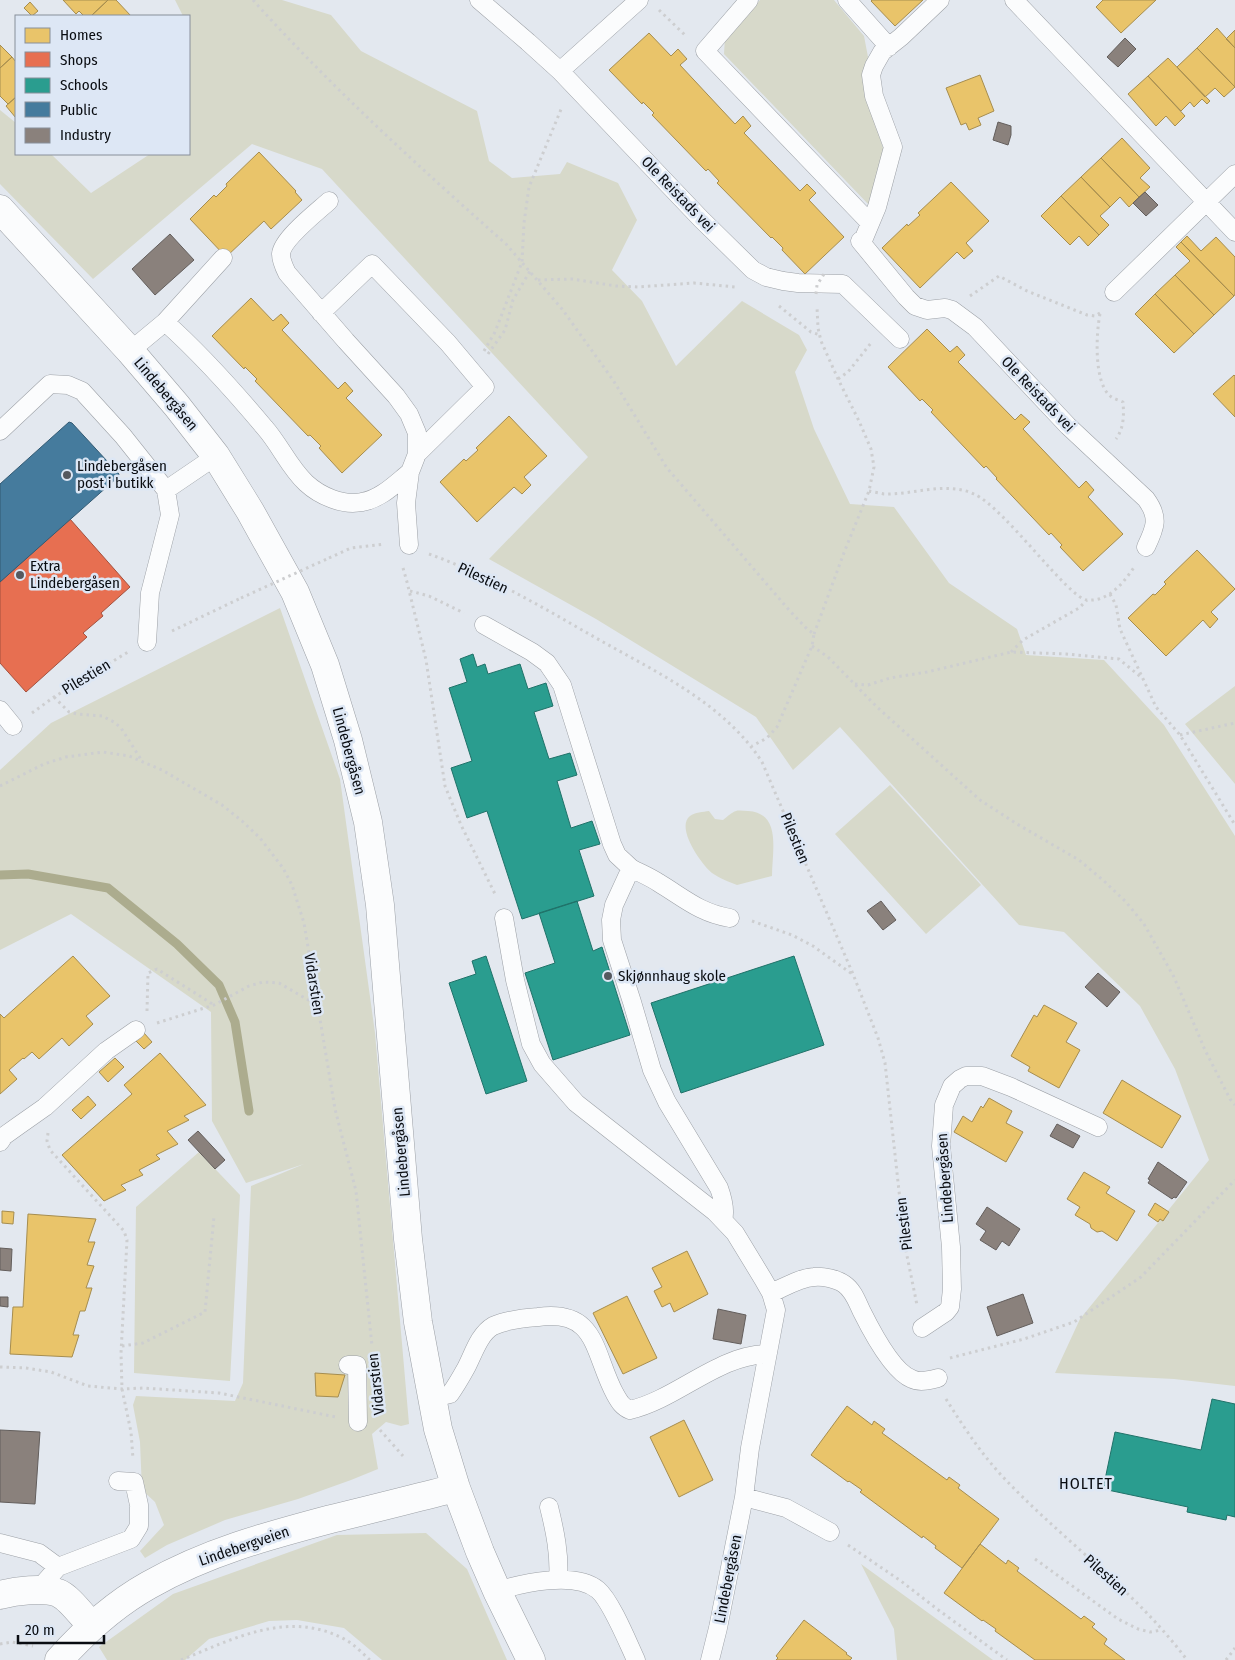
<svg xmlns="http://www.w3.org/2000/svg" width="1235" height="1660" viewBox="0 0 1235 1660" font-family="'Fira Sans Condensed',sans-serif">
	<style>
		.green { fill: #d7d9ca }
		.homes { fill: #e9c46a; stroke: #a68d4f }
		.shops { fill: #e76f51; stroke: #a4513e }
		.schools { fill: #2a9d8f; stroke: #207269 }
		.public { fill: #457b9d; stroke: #335a73 }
		.industry { fill: #8a817c; stroke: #635e5c }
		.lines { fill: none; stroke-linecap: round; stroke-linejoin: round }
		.stream { stroke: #acac8e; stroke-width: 9 }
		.service-casing { stroke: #9ca0a6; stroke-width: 19 }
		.minor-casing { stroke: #9ca0a6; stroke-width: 29 }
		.tertiary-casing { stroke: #9ca0a6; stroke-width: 29 }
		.path { stroke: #cdced0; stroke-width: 3; stroke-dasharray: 2.5 4; stroke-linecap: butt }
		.service { stroke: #fbfcfd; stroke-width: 18 }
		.minor { stroke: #fbfcfd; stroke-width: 28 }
		.tertiary { stroke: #fbfcfd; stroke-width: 28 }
		.path-bridge { stroke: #cdced0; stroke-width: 3; stroke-dasharray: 2.5 4; stroke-linecap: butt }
		.poi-dot { fill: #55595f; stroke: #dde7f5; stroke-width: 2 }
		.labels { text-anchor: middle; stroke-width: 5; stroke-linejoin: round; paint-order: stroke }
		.street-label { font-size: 15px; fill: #090c11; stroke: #dde7f5 }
		.poi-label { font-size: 15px; fill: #090c11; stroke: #dde7f5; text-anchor: start }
		.neighbourhood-label { font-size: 16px; letter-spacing: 1px; fill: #090c11; stroke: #dde7f5 }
	</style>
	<rect width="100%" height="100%" fill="#e3e8ef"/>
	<!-- green -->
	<path class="green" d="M175,0h107l49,15 30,36 116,60 12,50 23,17 48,-4 7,-12 51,21 19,37 -25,50 30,31 34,65 66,-65 57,34 8,15 -12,22 19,57 36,75 44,3 55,76 68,46 9,26 78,5 60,65 71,111v550l-61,-7 -119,-6 25,-54 129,-159 -34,-91 -35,-63 -76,-74 -45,-7 -179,-198 -47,43 -37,-53 -160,-98 -107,-60 99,-102 -266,-288 -70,-25 -159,135 -93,-95v-74l16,13v31h35l40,39 59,-39h39v-138h-6z
		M760,0h74l30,36 4,21 -4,28 20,66 -15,54 -145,-151 1,-17z
		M280,608l60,171 35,254 34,391 -8,2 -15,-4 -14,12 6,35 -27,11 -53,19 -73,21 -58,25 -22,13 -5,-7 24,-26 -9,-23 -13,-12 -2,-48 -7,-37 3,-9 99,5 8,-18 8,-197 53,-22 -58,19 -34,-62 -1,-109 -140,-98 -71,36v-180l51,-47z
		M1235,686v98l-50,-60z
		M890,785l91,100 -55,49 -91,-100z
		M709,811l6,8 8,1c4,-3 9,-8 13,-9 3,-1 8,0 12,0 34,2 24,41 24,65l-35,9c-8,-3 -18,-7 -25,-12 -10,-8 -37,-45 -22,-57 5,-4 13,-4 19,-5z
		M199,1152l41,43 -10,186 -96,-8 2,-166z
		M426,1533l41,36 40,91h-125l-38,-32 -47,-8 -28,1 -60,18 -24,21h-78l-8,-13 74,-53 164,-59z
		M861,1564l132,96h-96l-3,-31z"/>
	<!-- homes -->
	<path class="homes" d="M63,0h45l-17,16h-7l-5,-5 -3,3z
		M108,0h8l15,16h-40z
		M872,0h51l-28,26 -24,-25z
		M1103,0h53l-35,33 -25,-26z
		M30,2l8,9 -6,5 -8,-8z
		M1217,28l18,20v39l-38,-39z
		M1235,30v18l-9,-9z
		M649,33l22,23 7,-7 9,10 -7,6 55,59 8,-8 8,10 -7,7 56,58 7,-7 9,9 -7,7 35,37 -39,37 -23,-24 1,-2 -11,-11 -1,1 -54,-55 2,-2 -11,-12 -2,2 -54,-56 2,-2 -11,-11 -1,2 -33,-34z
		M0,45l12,12 -12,11z
		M1197,48l38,39 -11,10 -9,-9 -10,9 -28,-30z
		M12,57l4,5v35l-8,7 -8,-8v-28z
		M1168,58l42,43 -3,3 -5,-5 -8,8 -4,-5 -9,9 -33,-35z
		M980,75l14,36 -16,7 3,7 -12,5 -3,-7 -5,2 -15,-37z
		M1148,76l37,40 -10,10 -9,-10 -10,10 -28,-32z
		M16,97v21l-10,-12z
		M1122,138l28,30 -10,10 10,9 -11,10 -38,-39z
		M259,152l37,39 -1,1 7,8 -31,29 -7,-8 -38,36 -36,-38 24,-24 2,2 11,-11 -1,-2z
		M1101,158l38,39 -10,10 -9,-10 -10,10 -29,-30z
		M1081,177l29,30 -10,9 9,9 -10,10 -38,-39z
		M951,182l38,39 -23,22 7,8 -9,8 -7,-7 -37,36 -38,-40 25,-24 1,2 12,-11 -2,-2z
		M1061,196l38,39 -11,11 -9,-10 -9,9 -29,-29z
		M1187,236l14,15 15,-14 19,20v37l-1,2 -53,-54z
		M1181,242l53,54 -20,19 -39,-40 15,-14 -14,-14z
		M1175,275l39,40 -20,19 -39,-40z
		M1155,294l39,40 -20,19 -39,-39z
		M251,298l22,23 8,-7 8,9 -7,7 56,59 7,-7 8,9 -7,7 36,37 -40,38 -23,-25 2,-2 -11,-11 -2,1 -53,-55 2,-2 -12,-12 -1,2 -32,-33z
		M927,329l23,23 7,-6 8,9 -7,7 57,58 6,-6 9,8 -7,7 56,59 7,-7 8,9 -6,7 35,37 -40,37 -23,-24 2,-2 -11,-12 -2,2 -53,-56 1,-1 -11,-12 -2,2 -53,-56 2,-2 -11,-11 -2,2 -32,-34z
		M1234,375l1,1v41l-22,-23z
		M509,416l38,40 -23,21 7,8 -9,9 -8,-7 -37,35 -37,-40 24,-23 2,2 12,-11 -2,-2z
		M1197,550l38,39 -24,23 7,7 -8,9 -7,-8 -37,36 -38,-38 25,-24 2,1 11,-11 -2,-2z
		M73,956l37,40 -24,20 7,8 -24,22 -7,-8 -23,21 -7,-7 -8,7 -1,-1 -14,12 8,9 -17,15v-80l4,4z
		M1044,1005l33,18 -11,19 14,8 -21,38 -31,-17 2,-4 -19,-11 23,-41 3,2z
		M144,1033l8,9 -8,7 -9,-9z
		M160,1053l46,52 -22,11 5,4 -22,11 11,13 -22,11 4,4 -21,11 4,5 -22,10 5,5 -22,11 -42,-46 70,-61 -8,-9z
		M115,1058l9,9 -16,15 -9,-10z
		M1122,1080l59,36 -19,32 -59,-35z
		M88,1096l8,9 -15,14 -9,-9z
		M989,1098l23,13 -6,12 17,9 -17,30 -52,-30 9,-16 9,6 9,-16 2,2z
		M1084,1172l26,15 -4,6 29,18 -18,30 -15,-10 -5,1 -6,-4 -1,-4 -15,-9 5,-8 -13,-8z
		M1155,1203l14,9 -6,9 -3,-2 -2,3 -10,-7z
		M2,1211l12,1 -1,12 -11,-1z
		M28,1214l68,5 -8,23h7l-8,23 7,1 -8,22h6l-7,23h-5l-7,24h6l-7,22 -62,-3 3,-47h10z
		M687,1251l21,43 -34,18 -4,-9 -8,4 -8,-16 8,-4 -10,-19z
		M627,1296l30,62 -34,16 -30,-61z
		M315,1373l30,2 -7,22 -22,-1z
		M847,1406l25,19 2,-4 11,8 -3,4 65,47 2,-3 11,8 -2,3 41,31 -37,49 -27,-20 1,-2 -13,-10 -1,2 -62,-46 2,-2 -13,-9 -1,1 -37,-27z
		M684,1420l29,60 -34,17 -29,-60z
		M980,1544l26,20 2,-4 11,8 -2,3 64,48 3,-3 11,8 -3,3 15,12 -3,5 21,16h-90l-40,-29 1,-2 -13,-9 -1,1 -38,-28z
		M804,1620l43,33 -1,1 6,4 -2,2h-74l2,-2 -2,-2z"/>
	<!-- shops -->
	<path class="shops" d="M70,519l60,68 -29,26 2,3 -20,17 4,4 -61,55 -26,-29v-81z"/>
	<!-- schools -->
	<path class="schools" d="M473,654l4,13 8,-3 3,10 32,-10 8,25 18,-6 7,23 -19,6 15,47 21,-6 7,22 -20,6 14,47 21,-7 8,23 -21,6 15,46 -72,23 -35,-108 -20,7 -16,-50 21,-7 -23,-73 18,-6 -7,-23z
		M577,901l16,50 9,-4 28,88 -77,25 -28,-87 30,-10 -16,-50z
		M486,956l41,125 -41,13 -37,-111 27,-9 -4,-13z
		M794,956l30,89 -143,48 -30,-90z
		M1212,1399l23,5v113l-8,-2 -1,5 -39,-8 1,-5 -85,-18 12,-57 86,18z"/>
	<!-- public -->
	<path class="public" d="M69,422l3,1 47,51 -1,3 -118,105v-98z"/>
	<!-- industry -->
	<path class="industry" d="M1125,38l11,11 -18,18 -11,-10z
		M998,122l13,4v9l-3,10 -15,-5z
		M1145,192l13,13 -12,11 -13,-13z
		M170,234l24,26 -39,35 -23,-26z
		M881,901l15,19 -13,10 -16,-19z
		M1098,973l22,19 -13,15 -22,-20z
		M1057,1124l23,12 -7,12 -23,-12z
		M198,1131l27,29 -10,9 -27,-29z
		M1158,1162l29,20 -11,16 -2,-1 -2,2 -24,-16 2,-3 -2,-1z
		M987,1207l33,22 -11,17 -7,-5 -6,9 -16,-10 6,-9 -10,-7z
		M0,1248l12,1 -1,22 -11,-1z
		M1023,1294l10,29 -36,13 -10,-29z
		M0,1297h8v10l-8,-1z
		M718,1309l28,6 -5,29 -28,-5z
		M0,1430l40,2 -5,72 -35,-2z"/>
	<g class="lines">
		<!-- stream -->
		<path class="stream" d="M0,875l28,-1 80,14 69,56 42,41 16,37 14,89"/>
		<defs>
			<path id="service" d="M479,0l49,42 32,29 141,148 52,51 13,7 17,4 15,2 45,1 57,55
				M749,0l-44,51 165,172
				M847,0l42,47
				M940,0l-39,37 -19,15 -8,14 -3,9 3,21 19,51 -16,60 -13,31 -4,3 46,56 9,9 12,4 18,-2 7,2 23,17 93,99 78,73c14,19 9,29 0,48
				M1014,0l221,232
				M560,71l79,-71
				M329,201c-12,11 -47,38 -48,53 0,7 3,13 6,19l59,68 50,55 13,18 8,19v21l-7,18 -4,31 3,42
				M1114,292l121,-118
				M321,313l51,-49 76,79 37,44 -68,67
				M165,322l58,-64
				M130,351l35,-29c37,33 69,69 100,106 15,17 24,39 41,55 14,13 37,23 56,19 19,-3 34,-19 48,-30
				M0,431l50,-47 18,1 14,6 41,45 43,54 4,25 -20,78 -3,49
				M166,490l50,-34
				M484,625l48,27 15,11 15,22 50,159 5,11 14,13 -17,37 -3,15 1,20 20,62 20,68 15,32 52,86c4,11 7,22 4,32
				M0,710l13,16
				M631,868c9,5 19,9 28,15 25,15 41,30 71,35
				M504,918l11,62 16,64 11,20 34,39 139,109 20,21 28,46 8,14 5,17 -26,138 -6,49 -26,131 -8,32
				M0,1142l4,-6 14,-10 27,-19 61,-56 30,-21
				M771,1293c14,-6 28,-15 43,-16 9,-1 23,2 30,7 10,7 13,18 18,28 9,18 31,60 50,67 8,4 18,1 26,-1
				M922,1328l24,-16 4,-5 2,-18 -1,-42 -10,-101 3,-41 8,-19 8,-7 6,-3h16l29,11 87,40
				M348,1365h9l1,57
				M433,1398l17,-4c6,-8 11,-17 16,-26 7,-13 13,-34 27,-42 13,-6 31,-8 45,-9 60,-8 55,36 77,77 4,7 7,13 15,16 47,-11 88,-55 137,-56
				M744,1497l42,11 44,24
				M549,1507c6,24 11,48 9,73
				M0,1543l39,10 19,14
				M38,1590l20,-23 73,-28 8,-13v-21l-5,-23 -16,-1
				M497,1591c26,-8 78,-20 101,-1 13,11 30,53 38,70"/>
			<path id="minor" d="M0,1595c15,-4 44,-8 58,-2 11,4 25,24 34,33"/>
			<path id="tertiary" d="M0,209l130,142 47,55 39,50 34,55 45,81 30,73 23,75 20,82 12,83 28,334 10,83 20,107 18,59 24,64 17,39 34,69
				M59,1660c26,-29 56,-56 90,-75 58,-33 118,-49 182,-66 42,-10 84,-21 125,-31"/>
		</defs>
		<!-- service casing -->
		<use href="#service" class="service-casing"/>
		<!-- minor casing -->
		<use href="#minor" class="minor-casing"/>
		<!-- tertiary casing -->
		<use href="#tertiary" class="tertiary-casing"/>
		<!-- path -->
		<path class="path" d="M253,0c78,87 165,166 253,244l56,65 51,71 54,88 122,142 18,19 7,5 -2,12 -35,81 -10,11 -15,8
			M659,10l28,27
			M538,280l34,-1 44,7 22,1 56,-4 41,4
			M970,296l29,-20 28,15 60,24 8,1 8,-5
			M779,306l32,26 9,3
			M1100,314c-4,20 -6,66 9,81 4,4 10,5 14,7 1,13 1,26 -7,37
			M484,351l11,-19 27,-70 2,-39 5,-36 33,-80
			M488,354l17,-24 8,-30 17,-29
			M838,379l10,-7 23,-29
			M869,491c4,1 10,2 15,3 29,1 62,-13 90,0 30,13 95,105 113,106 22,2 37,-18 48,-34
			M429,554c59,21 113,53 167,84 60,34 128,65 166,124l91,212 25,64 7,25 20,183 12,59
			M329,558l22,-10 34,-4
			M403,568l4,14 19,78 19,126 16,39 35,71
			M410,591l19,5 35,17
			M1110,594l6,11 4,24 36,78 24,28 55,90
			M172,631l69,-33
			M814,634l31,-84 24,-59 5,-24 -3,-18 -12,-28 -21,-42 -17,-38 -3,-13 -1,-21
			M812,646l16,11 49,50 103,93 37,24 62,36 25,21 22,21 18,22 30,53 31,73 25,49 5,6
			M1011,652l12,-12 56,-32 8,-8
			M855,684l13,1 22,-7 37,-6 84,-20 55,2 53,5 23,19
			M54,697l15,15 8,2 25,2 12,6 7,6 21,33
			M32,713l22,-16 74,-45
			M1180,735l55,-12
			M0,786l44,-22 22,-7 37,-5 26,4 33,14 60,35 20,16 18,17 23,30 9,17 12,38 31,186 21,82 16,155
			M752,921l40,14 21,11 39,28
			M147,1011l1,-38 9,-4 57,36
			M157,1023l57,-18 35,-19 14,-4 16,1 38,22
			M48,1133l-1,8 3,9 74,81 3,9 -6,113 1,36 9,43 2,27
			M122,1346l21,-3 62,-31 9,-96
			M950,1358l74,-19 50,-17 67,-45 94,-97
			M0,1367l26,1 25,4 37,14 34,3 21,-1 76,5 117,24
			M946,1399c17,27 34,53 56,77 59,63 133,114 185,184
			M380,1430l23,26
			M848,1545l53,36 36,28 70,51
			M1035,1559l83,60 20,10 12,3 12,-2
			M0,1644l12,-2 21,4
			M181,1660c54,-22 109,-51 165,-20 9,5 17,14 24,20
			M1226,1660l9,-12"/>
		<!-- service -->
		<use href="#service" class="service"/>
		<!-- minor -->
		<use href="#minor" class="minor"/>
		<!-- tertiary -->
		<use href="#tertiary" class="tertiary"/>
		<!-- path-bridge -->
		<path class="path-bridge" d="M816,294l1,-9 7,-11
			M241,598l88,-40"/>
	</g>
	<!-- markers -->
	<g class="poi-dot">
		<circle cx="67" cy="475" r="5"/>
		<circle cx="20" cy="575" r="5"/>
		<circle cx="608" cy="976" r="5"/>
	</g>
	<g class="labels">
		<!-- street labels -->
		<g class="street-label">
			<text transform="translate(678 194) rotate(46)" y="5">Ole Reistads vei</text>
			<text transform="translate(166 394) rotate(50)" y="5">Lindebergåsen</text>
			<text transform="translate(1038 394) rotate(46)" y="5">Ole Reistads vei</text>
			<text transform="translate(483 578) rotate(25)" y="5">Pilestien</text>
			<text transform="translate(86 677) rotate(-31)" y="5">Pilestien</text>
			<text transform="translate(349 751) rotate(75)" y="5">Lindebergåsen</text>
			<text transform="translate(795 838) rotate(68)" y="5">Pilestien</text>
			<text transform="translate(314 984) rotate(81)" y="5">Vidarstien</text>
			<text transform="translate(401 1152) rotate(-95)" y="5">Lindebergåsen</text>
			<text transform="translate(945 1178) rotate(-94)" y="5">Lindebergåsen</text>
			<text transform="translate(904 1224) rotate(-97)" y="5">Pilestien</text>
			<text transform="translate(376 1384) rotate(-96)" y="5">Vidarstien</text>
			<text transform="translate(244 1546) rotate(-19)" y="5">Lindebergveien</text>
			<text transform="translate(1106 1575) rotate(42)" y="5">Pilestien</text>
			<text transform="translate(728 1579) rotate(-79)" y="5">Lindebergåsen</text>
		</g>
		<!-- poi labels -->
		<g class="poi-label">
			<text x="77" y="471">Lindebergåsen<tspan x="77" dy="17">post i butikk</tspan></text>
			<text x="30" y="571">Extra<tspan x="30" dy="17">Lindebergåsen</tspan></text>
			<text x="618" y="981">Skjønnhaug skole</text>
		</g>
		<!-- neighbourhood labels -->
		<g class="neighbourhood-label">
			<text x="1086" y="1489">HOLTET</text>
		</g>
	</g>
	<!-- legend -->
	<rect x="15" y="15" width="175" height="140" fill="#dde7f5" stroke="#888f9a"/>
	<rect x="25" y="28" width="25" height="15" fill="#e9c46a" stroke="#888f9a"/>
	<text x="60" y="40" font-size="15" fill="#090c11">Homes</text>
	<rect x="25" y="52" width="25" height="15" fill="#e76f51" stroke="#888f9a"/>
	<text x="60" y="65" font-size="15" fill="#090c11">Shops</text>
	<rect x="25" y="78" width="25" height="15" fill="#2a9d8f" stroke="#888f9a"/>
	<text x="60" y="90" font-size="15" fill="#090c11">Schools</text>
	<rect x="25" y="102" width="25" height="15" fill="#457b9d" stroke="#888f9a"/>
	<text x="60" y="115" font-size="15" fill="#090c11">Public</text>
	<rect x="25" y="128" width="25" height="15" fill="#8a817c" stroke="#888f9a"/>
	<text x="60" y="140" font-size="15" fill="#090c11">Industry</text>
	<!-- scale -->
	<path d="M18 1635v8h86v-8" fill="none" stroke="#090c11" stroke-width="2.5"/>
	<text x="25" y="1635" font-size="15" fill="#090c11" stroke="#dde7f5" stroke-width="4" paint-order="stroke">20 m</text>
</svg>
